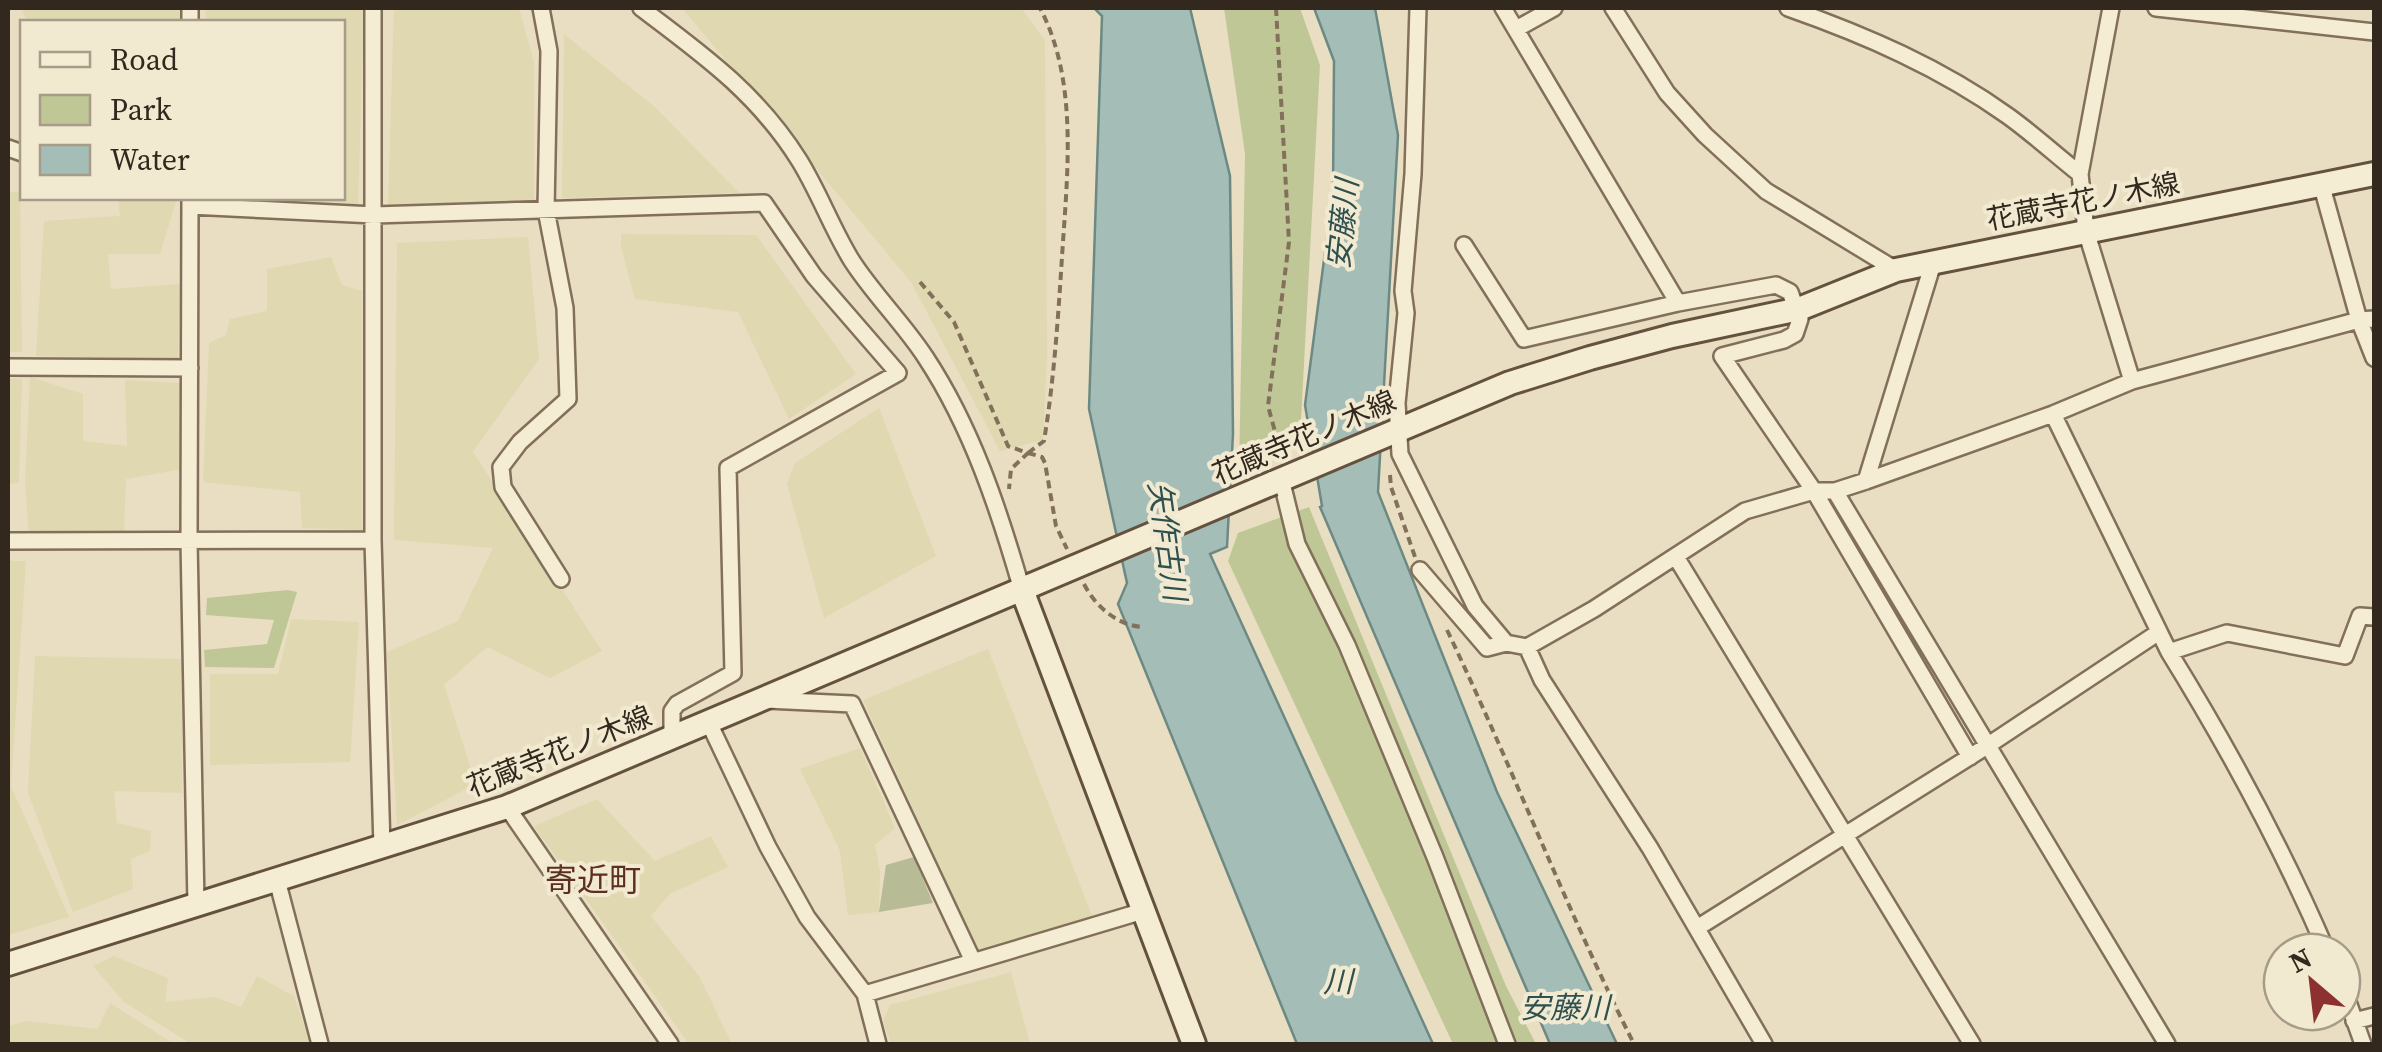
<svg xmlns="http://www.w3.org/2000/svg" width="2382" height="1052" viewBox="0 0 2382 1052" font-family="'Source Serif 4','Noto Sans JP',serif">
	<style>
		.farmland { fill: #dfd8b0 }
		.green { fill: #c0c797 }
		.cemetery { fill: #b7bc96 }
		.water { fill: #a4bdb6; stroke: #6c8a83; stroke-width: 2.5 }
		.lines { fill: none; stroke-linecap: round; stroke-linejoin: round }
		.street-casing { stroke: #82705b; stroke-width: 20 }
		.secondary-casing { stroke: #64513e; stroke-width: 28 }
		.path { stroke: #82705b; stroke-width: 4; stroke-dasharray: 8 5; stroke-linecap: butt }
		.street { stroke: #f5ecd4; stroke-width: 15 }
		.secondary { stroke: #f5ecd4; stroke-width: 22 }
		.secondary-bridge-casing { stroke: #64513e; stroke-width: 28; stroke-linecap: butt }
		.secondary-bridge { stroke: #f5ecd4; stroke-width: 22 }
		.labels { text-anchor: middle; stroke-width: 8; stroke-linejoin: round; paint-order: stroke }
		.street-label { font-size: 28px; fill: #33281e; stroke: #f2e9d1 }
		.water-label { font-size: 30px; font-style: italic; fill: #2e5150; stroke: #f2e9d1 }
		.quarter-label { font-size: 32px; fill: #5c2e21; stroke: #f2e9d1 }
	</style>
	<rect width="100%" height="100%" fill="#eadec2"/>
	<!-- farmland -->
	<path class="farmland" d="M21,8h159v14h-152z
		M205,8h159l-6,196 -71,-1 -1,-5h56v-176h-135z
		M394,8h125l15,54v139l-146,5z
		M682,8h339l24,32 2,315 -4,85 -43,11 -89,-169z
		M564,34l91,73 84,86 -177,5z
		M8,192h12l2,160h-14z
		M118,198h59l-17,56h-52l3,35 69,-5 -2,75 -142,-3 8,-135 76,-5z
		M621,234l135,1 100,139 -67,45 -51,-107 -103,-13 -14,-52z
		M528,237l11,122 -66,93 129,199 -52,27 -63,-31 -43,38 32,99 -79,41 -10,-173 71,-31 35,-73 -99,-8 3,-297z
		M331,257l11,28 20,6v239l-60,-2 -2,-36 -97,-10 6,-139 17,-8 4,-16 37,-8v-42z
		M30,377l53,17v47l44,5 -2,-66 55,3 2,86 -56,10 -2,53 -95,2 -4,-52z
		M8,379h14l-3,104 -11,1z
		M879,408l57,148 -112,62 -37,-134 8,-21z
		M8,561h18l-15,225 58,131 -61,18z
		M291,619l68,3 -9,140 -140,3v-91h68z
		M988,649l105,269 -114,34 -116,-252z
		M35,656l148,3 -1,134 -68,-2 3,32 34,8 -1,20 -19,8 2,30 -60,23 -45,-119z
		M860,748l35,80 -20,17 5,27 -1,40 -31,3 -8,-64 -40,-82z
		M597,799l58,62 56,-25 17,31 -58,27 -19,22 48,60 33,68h-43l-155,-218z
		M114,956l54,22 -3,24 50,-5 26,10 16,-31 37,20 17,48h-120l-67,-42 -31,-36z
		M1011,972l19,72h-139l-8,-23 7,-16z
		M110,1003l64,41h-166v-18l18,-5 72,8z"/>
	<!-- green -->
	<path class="green" d="M1224,8h76l20,57 -20,374 -61,30 6,-315z
		M1309,507l197,479 30,58h-83l-225,-483 10,-28z
		M288,590l9,2 -23,76 -69,-1 -1,-17 63,-6 7,-24 -68,-5 1,-17z"/>
	<!-- cemetery -->
	<path class="cemetery" d="M914,857l19,46 -54,9 7,-47z"/>
	<!-- water -->
	<path class="water" d="M1094,8h96l40,168 3,258 -6,113 -17,7 223,490h-136l-179,-440 9,-21 -38,-174 13,-393z
		M1314,8h61l23,127 -20,357 119,300 120,252h-67l-230,-537 2,-1 -17,-101 28,-214 1,-130z"/>
	<g class="lines">
		<defs>
			<path id="street" d="M190,8v14
				M373,8v532l9,307
				M541,8l8,43 -3,159 19,98 3,91 -48,43 -19,25 2,20 58,92
				M641,8c61,46 116,85 158,152 20,32 33,69 53,101 22,34 52,63 74,97 46,70 73,152 96,232
				M1418,8l-5,166 -10,117 3,22 -9,90 3,51 75,152 31,37 21,4 67,-38 151,-98 69,-20h21l31,-10 187,-67 79,-33 227,-61 15,-1
				M1503,8l175,295
				M1613,8l54,85 38,42 61,56 130,79
				M1788,8c77,27 153,60 220,108 25,18 48,39 72,58
				M2111,8l-31,166 6,57 46,150
				M2156,8l218,24
				M1516,29l38,-21
				M8,148l14,5
				M2322,187l37,133 15,38
				M190,199l-1,342 7,364
				M190,206l184,9 390,-12 50,73 84,97 -170,95 5,205 -56,31 -5,7v27
				M1464,245l60,94 154,-36 98,-18 14,7 10,27 -5,15 -11,6 -62,16 92,135 156,266
				M8,367l182,1
				M2053,414l116,238 58,-19 118,23 15,-40 14,1
				M1281,479l16,65 50,101 88,212 72,187
				M1866,481l68,-221
				M1835,491l332,553
				M8,541l365,-1
				M1676,557l296,487
				M1420,570l67,78 19,-5
				M1527,647l15,33 108,168 114,196
				M2169,652c60,97 113,195 158,300
				M766,700l86,4 121,257
				M709,723l59,124 39,70 58,77 13,50
				M507,807l163,237
				M277,880l43,164
				M1697,928l290,-182 172,-114
				M2342,985l21,59
				M865,994l278,-83
				M2354,1021l20,-5"/>
			<path id="secondary" d="M1273,483l237,-100 80,-25 82,-22 127,-27 97,-39 478,-96
				M1022,590l172,454
				M8,964l499,-157 525,-222"/>
		</defs>
		<!-- street casing -->
		<use href="#street" class="street-casing"/>
		<!-- secondary casing -->
		<use href="#secondary" class="secondary-casing"/>
		<!-- path -->
		<path class="path" d="M1276,8l13,234 -21,164 14,51
			M920,282l34,40 54,124 20,7 -17,16 -2,20
			M1028,453l16,-12c10,-61 14,-122 18,-184 5,-81 17,-175 -22,-249
			M1028,453l14,4 3,6 11,63 11,23
			M1390,475l1,12 24,70
			M1084,584c11,22 33,41 58,43
			M1447,630c65,136 119,279 187,414"/>
		<!-- street -->
		<use href="#street" class="street"/>
		<!-- secondary -->
		<use href="#secondary" class="secondary"/>
		<defs>
			<path id="secondary-bridge" d="M1032,585l241,-102"/>
		</defs>
		<!-- secondary-bridge casing -->
		<use href="#secondary-bridge" class="secondary-bridge-casing"/>
		<!-- secondary-bridge -->
		<use href="#secondary-bridge" class="secondary-bridge"/>
	</g>
	<g class="labels">
		<!-- street labels -->
		<g class="street-label">
			<text transform="translate(2083 201) rotate(-11)" y="10">花蔵寺花ノ木線</text>
			<text transform="translate(1304 437) rotate(-23)" y="10">花蔵寺花ノ木線</text>
			<text transform="translate(559 751) rotate(-22)" y="10">花蔵寺花ノ木線</text>
		</g>
		<!-- water labels -->
		<g class="water-label">
			<text transform="translate(1343 224) rotate(-84)" y="10">安藤川</text>
			<text transform="translate(1167 541) rotate(82)" y="10">矢作古川</text>
			<text x="1338" y="992">川</text>
			<text x="1565" y="1018">安藤川</text>
		</g>
		<!-- quarter labels -->
		<g class="quarter-label">
			<text x="593" y="891">寄近町</text>
		</g>
	</g>
	<!-- border -->
	<rect width="2382" height="1052" fill="none" stroke="#33281e" stroke-width="20"/>
	<!-- legend -->
	<rect x="20" y="20" width="325" height="180" fill="#f2e9d1" stroke="#a69c89" stroke-width="2.5"/>
	<rect x="40" y="52" width="50" height="15" fill="#f5ecd4" stroke="#a69c89" stroke-width="2.5"/>
	<text x="110" y="70" font-size="30" fill="#33281e">Road</text>
	<rect x="40" y="95" width="50" height="30" fill="#c0c797" stroke="#a69c89" stroke-width="2.5"/>
	<text x="110" y="120" font-size="30" fill="#33281e">Park</text>
	<rect x="40" y="145" width="50" height="30" fill="#a4bdb6" stroke="#a69c89" stroke-width="2.5"/>
	<text x="110" y="170" font-size="30" fill="#33281e">Water</text>
	<!-- north arrow -->
	<g transform="translate(2312 982) rotate(332)"><circle r="48" fill="#f2e9d1" stroke="#a69c89" stroke-width="2.5"/>
	<path d="M0-8L18 38L0 25L-18 38Z" fill="#8c3030"/>
	<text y="-15" font-size="28" font-weight="bold" text-anchor="middle" fill="#33281e">N</text>
	</g>
</svg>
